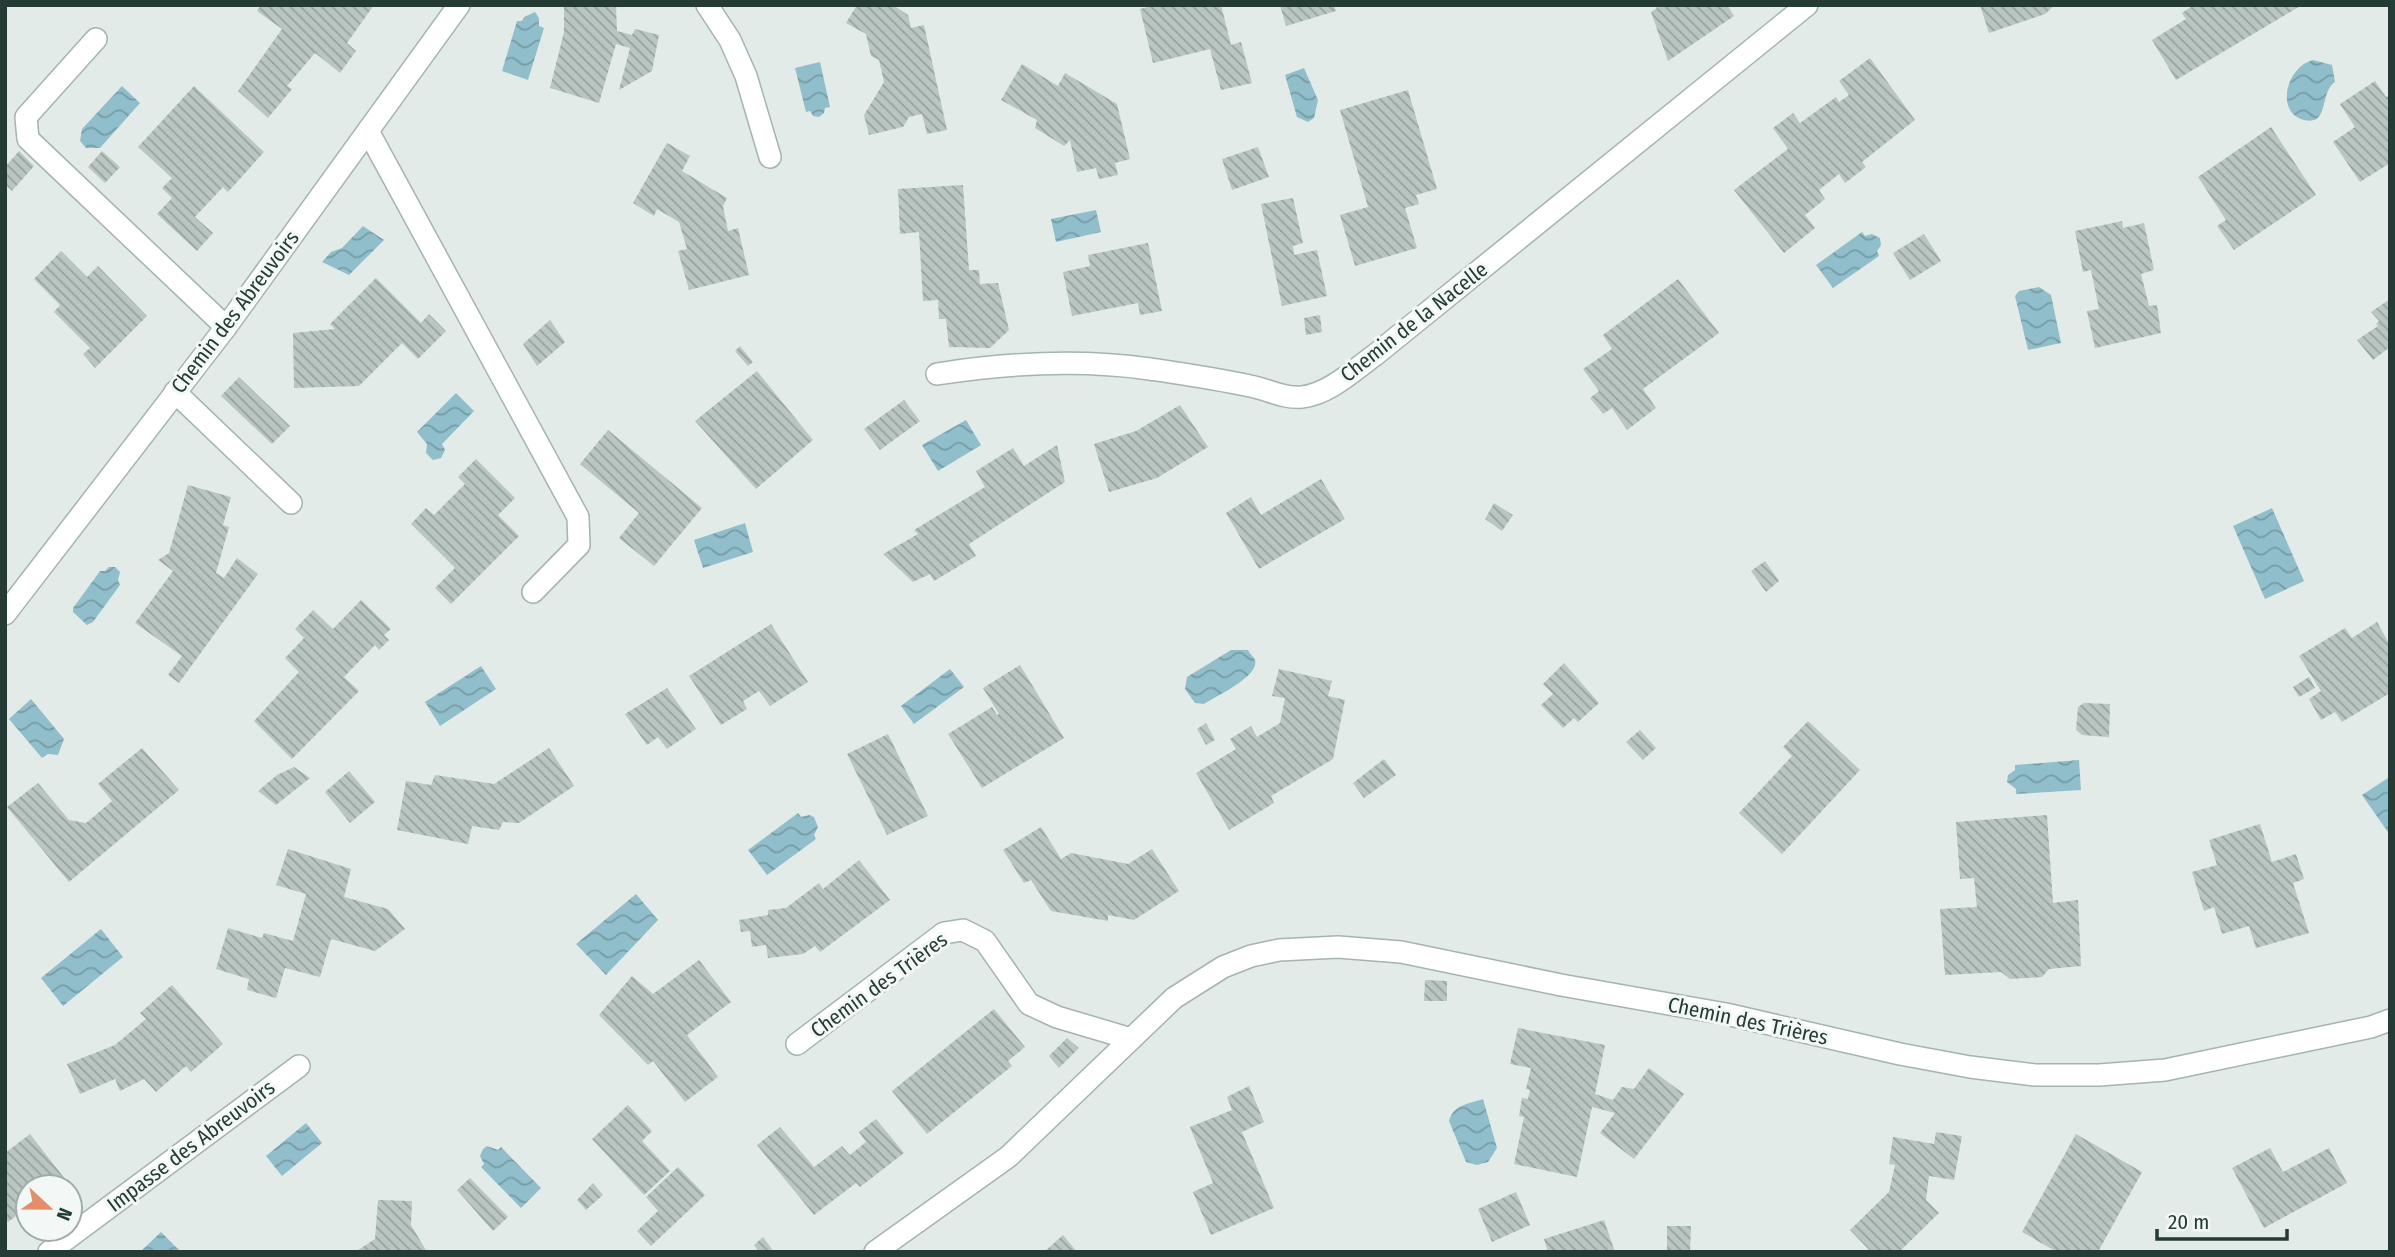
<svg xmlns="http://www.w3.org/2000/svg" width="2395" height="1257" viewBox="0 0 2395 1257" font-family="'Fira Sans Condensed',sans-serif">
	<style>
		.water { fill: url(#water-waves) }
		.building { fill: url(#building-back-hatch) }
		.lines { fill: none; stroke-linecap: round; stroke-linejoin: round }
		.service-casing { stroke: #a6b3af; stroke-width: 24 }
		.minor-casing { stroke: #a6b3af; stroke-width: 24 }
		.service { stroke: #fff; stroke-width: 21 }
		.minor { stroke: #fff; stroke-width: 21 }
		.labels { text-anchor: middle; stroke-width: 6; stroke-linejoin: round; paint-order: stroke }
		.street-label { font-size: 21px; fill: #253b36; stroke: #f3f8f6 }
	</style>
	<defs>
		<pattern id="water-waves" width="16" height="10" patternUnits="userSpaceOnUse" patternTransform="scale(1.75)"><rect width="16" height="10" fill="#91becb"/><path d="M0 5q4-4 8 0t8 0" fill="none" stroke="#769ca6"/></pattern>
		<pattern id="building-back-hatch" width="6" height="6" patternUnits="userSpaceOnUse" patternTransform="scale(1.75)"><rect width="6" height="6" fill="#b9c6c1"/><path d="M-1 5l2 2M0 0l6 6M5-1l2 2" fill="none" stroke="#96a29e"/></pattern>
	</defs>
	<rect width="100%" height="100%" fill="#e3ebe8"/>
	<!-- water -->
	<path class="water" d="M535,12l4,6v8l5,2 -16,52 -26,-9 15,-50h5l2,-4z
		M2313,60l19,5 3,17c-16,10 -5,44 -31,38 -29,-7 -18,-53 9,-60z
		M820,62l10,45 -5,1 -1,5 -5,4 -6,-1 -3,-5 -4,1 -11,-44z
		M1304,68l14,32 -4,18 -6,4 -11,-5 -12,-42z
		M122,86l18,17 -40,45h-14l-6,-7 2,-12z
		M1096,210l5,22 -45,10 -5,-23z
		M363,226l21,14 -35,35 -27,-13 9,-10 11,-4z
		M1862,232l3,4 7,-2 8,4 1,7 -4,6 2,5 -46,32 -17,-23z
		M2039,287l12,8 10,48 -33,7 -13,-54 4,-5z
		M456,393l18,18 -32,33 3,6 -4,8 -8,2 -7,-7 1,-9 -10,-12z
		M966,420l15,25 -43,26 -16,-26z
		M2272,508l32,73 -39,18 -32,-73z
		M745,523l8,29 -50,16 -9,-28z
		M109,567h6l5,5 -2,8 2,5 -27,37 -6,3 -14,-13v-4l27,-37h5z
		M1231,650h17c2,4 5,6 7,10 5,16 -40,37 -51,44l-9,-1 -10,-14 2,-12z
		M481,666l15,23 -56,37 -15,-24z
		M950,669l14,18 -50,37 -13,-18z
		M31,699l33,40 -6,16 -10,-1 -6,4 -33,-39z
		M2079,760l2,30 -65,4v-5l-9,-7 1,-7 7,-5v-5z
		M2388,778l2,2v55l-28,-40z
		M798,813l3,4 8,-2 5,2 4,10 -4,8 2,4 -49,36 -19,-25z
		M636,894l22,26 -52,55 -30,-31z
		M101,929l22,28 -60,49 -22,-28z
		M1483,1099l14,49 -9,14 -11,3 -11,-3 -17,-41c4,-16 19,-17 34,-22z
		M306,1123l16,20 -40,33 -16,-20z
		M487,1146l11,4 3,-3 40,41 -20,20 -40,-41 3,-3 -4,-8 3,-7z
		M161,1232l20,20h-41z"/>
	<!-- building -->
	<path class="building" d="M261,5h113l-27,38 9,8 -16,22 -25,-20 -28,33 5,3 -24,29 -30,-27 44,-62 -25,-18z
		M564,5h52l1,26 15,4 3,-6 24,6 -7,36 -33,19 11,-42 -14,-4 -17,59 -49,-15 14,-56z
		M857,5h36l15,10 3,13 13,-3 23,105 -20,4 -5,-20 -13,3 -6,10 -34,8 -5,-20 20,-33 -5,-22 -8,-4 -5,-22 -20,-11z
		M1156,5h65l10,40 10,-3 11,41 -31,7 -11,-41 -57,14 -13,-54z
		M1280,5h54l2,6 -50,15z
		M1655,5h72l7,11 -66,45 -17,-49 6,-4z
		M1980,5h75l-10,9 -56,19z
		M2194,5h108l-126,75 -24,-40 34,-21 -4,-6z
		M1870,58l45,62 -53,42 4,5 -21,16 -6,-9 -20,16 6,9 -20,16 10,13 -31,25 -50,-63 54,-41 -15,-21 20,-15 7,10 36,-26 3,5 10,-7 -10,-14z
		M1022,64l36,22 7,-13 52,31 13,55 -15,4 3,12 -19,4 -3,-11 -19,4 -7,-32 -6,6 -29,-18 2,-8 -36,-20z
		M2375,81l11,16 4,-2v68l-30,19 -27,-40 22,-15 -15,-23z
		M194,86l70,66 -36,40 -5,-5 -28,30 18,16 -16,18 -40,-37 15,-16 -10,-10 10,-10 -34,-31z
		M1408,90l29,99 -21,6 3,9 -14,4 12,40 -62,18 -15,-51 28,-8 -28,-97z
		M2271,127l45,68 -82,55 -17,-24 9,-6 -28,-43z
		M667,143l23,13 -8,15 45,27 -4,8 5,25 10,-3 11,47 -60,15 -11,-39 9,-2 -8,-27 -22,-13 -3,7 -21,-13z
		M1258,147l11,30 -37,13 -10,-31z
		M19,151l15,15 -22,25 -7,-7v-17z
		M102,151l18,16 -15,16 -17,-16z
		M963,185l6,85h10l1,14 18,-1 11,47 -19,18 -41,-1 -3,-28h-7l-1,-19 -15,1 -4,-69 -19,2 -2,-45z
		M1293,198l10,45 -10,3 1,9 23,-5 10,46 -45,10 -21,-102z
		M2122,221l1,7 21,-5 10,47 -13,4 8,32 8,-1 4,28 -66,15 -8,-37 12,-2 -8,-39 -8,2 -8,-41z
		M1924,234l17,27 -31,19 -17,-27z
		M1148,243l14,68 -22,4 -2,-12 -66,13 -9,-44 27,-6 -2,-11z
		M61,251l26,26 11,-11 49,50 -52,52 -12,-14 7,-6 -36,-36 6,-7 -26,-26z
		M376,278l45,45 8,-9 17,17 -28,28 -16,-16 -43,43 -65,2 -1,-55 42,-4 -5,-5z
		M1678,279l41,54 -76,56 13,19 -29,22 -15,-22 -9,6 -13,-16 9,-7 -16,-22 29,-20 -9,-14z
		M2390,299v48l-17,13 -16,-20 21,-14 -2,-2 3,-3 -8,-9z
		M1320,315l2,17 -16,3 -2,-17z
		M550,320l15,22 -28,24 -14,-22z
		M740,346l13,16 -5,4 -13,-15z
		M757,371l56,69 -57,49 -61,-68z
		M239,377l51,49 -18,18 -51,-48z
		M904,400l16,21 -40,29 -16,-21z
		M1180,405l28,42 -51,31 -48,14 -15,-48 42,-13z
		M608,430l94,78 -48,58 -35,-28 20,-25 -59,-49z
		M1057,445l8,37 -96,62 7,12 -42,25 -4,-7 -17,8 -30,-28 35,-20 -4,-4 71,-43 -9,-16 37,-23 11,18z
		M476,459l39,39 -17,17 21,21 -68,68 -16,-16 20,-20 -44,-44 15,-16 8,7 31,-31 -7,-7z
		M1321,479l24,40 -86,50 -33,-56 25,-16 10,18z
		M188,485l43,12 -8,28 6,2 -13,46 8,5 13,-20 21,16 -79,109 -11,-8 14,-19 -47,-33 38,-52 -15,-11 11,-7z
		M1494,503l19,12 -11,16 -17,-12z
		M1765,561l14,20 -13,11 -15,-21z
		M361,600l30,29 -7,6 5,5 -10,10 -4,-5 -31,32 15,14 -67,68 -38,-38 45,-49 -14,-14 19,-20 -9,-9 18,-19 20,19z
		M2377,622l13,23v48l-48,29 -7,-10 -14,8 -12,-21 12,-8 -22,-35 46,-28 7,10z
		M771,624l37,58 -38,24 -11,-15 -16,10 4,8 -26,16 -32,-49z
		M1564,663l35,40 -21,19 -4,-4 -11,10 -22,-23 12,-11 -10,-10z
		M1020,665l44,73 -82,50 -34,-54 44,-27 5,8 2,-1 -16,-26z
		M1279,669l53,12 -4,15 17,4 -12,59 -62,37 3,7 -45,27 -33,-57 40,-24 -6,-10 21,-13 6,11 23,-14 5,-25 -13,-2z
		M2309,677l6,11 -16,9 -6,-10z
		M667,688l29,41 -29,20 -9,-12 -11,8 -22,-31z
		M2084,703l26,1 -1,33 -27,-2 -6,-5 2,-23z
		M1808,721l52,49 -78,84 -43,-41 53,-57 -9,-9z
		M1206,723l9,17 -9,5 -9,-16z
		M1640,730l16,18 -13,12 -17,-18z
		M888,734l40,82 -41,19 -40,-81z
		M142,748l37,42 -110,92 -62,-75 31,-24 31,37 17,3 26,-22 -14,-17z
		M549,748l25,38 -55,37 -16,-1 -4,8 -27,-4 -4,18 -71,-14 9,-49 25,4 4,-10 59,9z
		M1384,759l12,16 -32,23 -11,-15z
		M294,767l16,11 -34,27 -18,-14 19,-16z
		M349,771l26,31 -25,21 -25,-31z
		M2047,815l6,88 25,-3 3,66 -32,3 -7,8 -32,2 -9,-7 -56,3 -5,-66 37,-2 -3,-29 -14,1 -4,-57z
		M2260,824l12,38 24,-8 8,25 -11,4 16,50 -53,15 -7,-22 -27,8 -8,-27 -10,4 -12,-39 25,-7 -8,-25z
		M1041,827l20,32 10,-6 57,11 24,-15 27,42 -45,29 -26,-5v6l-57,-10 -20,-31 -7,3 -21,-33z
		M288,849l63,20 -7,28 44,12 17,20 -30,22 -44,-12 -11,38 -35,-9 -9,30 -29,-8 2,-11 -33,-10 12,-41 34,10 2,-5 29,8 13,-47 -30,-9z
		M859,860l31,40 -70,52 -5,-6 -12,8 -35,4 -2,-13 -14,2 -2,-16 -9,1 -2,-12 29,-5v-5l18,-2 33,-25 4,6z
		M699,960l32,42 -44,33 31,42 -33,25 -32,-41 -5,4 -49,-50 33,-39 21,18z
		M1425,980l22,1v20h-23z
		M172,985l51,59 -32,28 -5,-6 -30,26 -12,-13 -24,12 -5,-12 -35,15 -13,-30 48,-19 31,-26 -6,-6z
		M994,1009l31,38 -17,14 4,5 -85,68 -35,-43z
		M1518,1028l87,17 -10,49 18,6 9,-13 12,2 15,-21 35,26 -50,65 -34,-26 15,-20 -23,-6 -15,70 -63,-13 10,-47 -5,-1 3,-18 6,1 2,-9 -4,-1 5,-21 -21,-4z
		M1067,1038l12,10 -20,20 -10,-12z
		M1249,1086l15,36 -22,10 32,76 -63,27 -18,-43 20,-9 -23,-56 42,-17 -5,-13z
		M628,1105l24,26 -10,10 28,30 -26,24 -52,-56z
		M876,1119l28,34 -44,34 -4,-4 -42,32 -57,-70 23,-18 34,40 28,-21 8,9 16,-13 -7,-10z
		M1936,1132l26,4 -8,44 -25,-4 -3,24 13,13 -40,39h-28l-21,-22 39,-38 6,-27 -6,-1 4,-27 41,7z
		M30,1134l35,45 -10,8h-27v20l-20,15 -3,-3v-66z
		M2076,1134l66,38 -44,80h-41l-35,-20z
		M2270,1148l13,24 46,-24 18,35 -83,45 -32,-60z
		M678,1167l27,28 -54,51 -14,-15 21,-20 -12,-14z
		M470,1178l38,39 -15,14 -36,-41z
		M593,1183l10,12 -17,15 -9,-10z
		M1516,1192l14,33 -38,17 -14,-33z
		M378,1200l34,1 -1,24 16,27h-72l20,-13z
		M1604,1220l11,32h-67l-4,-13z
		M1667,1226h24l-1,26h-23z
		M1063,1235l14,17h-33z
		M763,1237l9,12 -4,3h-9l-5,-7z"/>
	<g class="lines">
		<defs>
			<path id="service" d="M707,5l23,35 16,36 24,81
				M96,39l-70,78 2,22 198,188
				M368,131l210,386 1,28 -46,47
				M175,392l116,111
				M797,1044l147,-111 19,-3 22,11 44,63 28,13 74,22"/>
			<path id="minor" d="M937,374c70,-11 142,-15 213,-5 33,5 67,10 100,17 17,3 34,13 52,11 27,-3 52,-27 73,-42l432,-350
				M5,614l221,-287 233,-322
				M49,1252l250,-186
				M875,1252l133,-95 166,-159 49,-31 28,-11 28,-6 59,-3 63,5 160,33 165,29 174,40 70,13 65,8h64l66,-5 206,-43 19,-7"/>
		</defs>
		<!-- service casing -->
		<use href="#service" class="service-casing"/>
		<!-- minor casing -->
		<use href="#minor" class="minor-casing"/>
		<!-- service -->
		<use href="#service" class="service"/>
		<!-- minor -->
		<use href="#minor" class="minor"/>
	</g>
	<g class="labels">
		<!-- street labels -->
		<g class="street-label">
			<text transform="translate(235 312) rotate(-53)" y="7">Chemin des Abreuvoirs</text>
			<text transform="translate(1414 322) rotate(-38)" y="7">Chemin de la Nacelle</text>
			<text transform="translate(879 985) rotate(-36)" y="7">Chemin des Trières</text>
			<text transform="translate(1748 1021) rotate(12)" y="7">Chemin des Trières</text>
			<text transform="translate(191 1146) rotate(-37)" y="7">Impasse des Abreuvoirs</text>
		</g>
	</g>
	<!-- border -->
	<rect width="2395" height="1257" fill="none" stroke="#253b36" stroke-width="14"/>
	<!-- north arrow -->
	<g transform="translate(49 1208) rotate(112)"><circle r="33" fill="#f3f8f6" stroke="#a1aca9" stroke-width="2"/>
	<path d="M0-5L12 26L0 18L-12 26Z" fill="#e48f69"/>
	<text y="-10" font-size="19" font-weight="bold" text-anchor="middle" fill="#253b36">N</text>
	</g>
	<!-- scale -->
	<path d="M2157 1229v10h130v-10" fill="none" stroke="#253b36" stroke-width="3.5"/>
	<text x="2168" y="1229" font-size="21" fill="#253b36" stroke="#f3f8f6" stroke-width="5" paint-order="stroke">20 m</text>
</svg>
